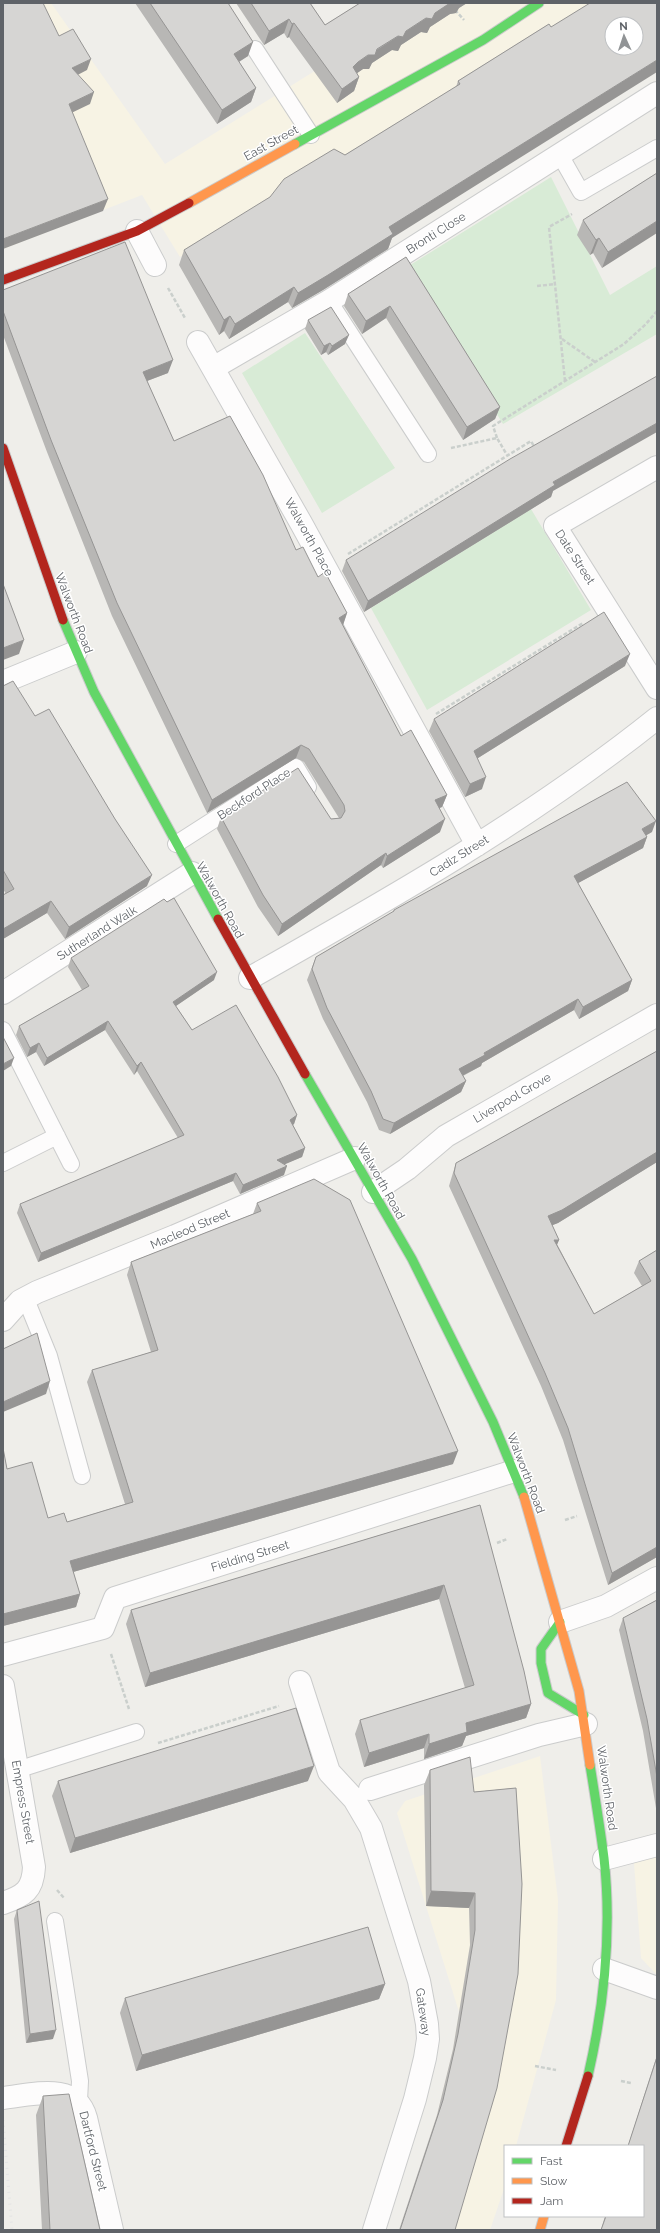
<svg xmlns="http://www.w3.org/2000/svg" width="660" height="2233" viewBox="0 0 660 2233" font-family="Raleway,sans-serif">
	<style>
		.commercial { fill: #f7f3e4 }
		.green { fill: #d8ebd6 }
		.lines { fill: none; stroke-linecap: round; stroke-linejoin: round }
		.lane-casing { stroke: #cbcccc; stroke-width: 18 }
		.street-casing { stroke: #cbcccc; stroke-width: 24 }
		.fast-casing { stroke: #cacacb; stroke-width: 11 }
		.slow-casing { stroke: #cacacb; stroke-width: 11 }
		.jam-casing { stroke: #cacacb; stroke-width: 11 }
		.path { stroke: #cacfcc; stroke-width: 2.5; stroke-dasharray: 4 2; stroke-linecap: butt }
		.lane { stroke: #fdfcfc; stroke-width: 16 }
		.street { stroke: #fdfcfc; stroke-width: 22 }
		.fast { stroke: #63d668; stroke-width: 9 }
		.slow { stroke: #ff974d; stroke-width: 9 }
		.jam { stroke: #b3261e; stroke-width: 9 }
		.rail { stroke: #e4e4e4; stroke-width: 3; stroke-dasharray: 1 5; stroke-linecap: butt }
		.wall { fill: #b8b7b5 }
		.shaded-wall { fill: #969594 }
		.building { fill: #d6d5d3; stroke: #969594; fill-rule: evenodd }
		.labels { text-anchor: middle; stroke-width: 3; stroke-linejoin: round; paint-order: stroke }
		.street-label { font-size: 12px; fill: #5f6368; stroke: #fff }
	</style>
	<rect width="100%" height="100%" fill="#efeeea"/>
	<!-- commercial -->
	<path class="commercial" d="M3,3h48l114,161 259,-161h173l-417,254 -38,-62 -139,54z
		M540,1756l18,144 -2,100 -40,146h-11v40l-15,44h-90l37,-115 16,-66 6,-37 -62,-199 8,-12z
		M657,1856v119l-16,-17 -7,-95z"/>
	<!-- green -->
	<path class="green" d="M551,177l59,118 47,-29v68l-154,90 -96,-157z
		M305,333l90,135 -73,45 -80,-140z
		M531,509l60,101 -164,100 -56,-102z"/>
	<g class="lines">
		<defs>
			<path id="lane" d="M255,49l56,86
				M560,155l21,37 76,-44
				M329,301l99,153
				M176,844l120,-77 12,20
				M3,1030l68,134
				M3,1163l54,-27
				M25,1297l24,59 33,120
				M17,1770l119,-38
				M55,1921l25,160 -1,20"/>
			<path id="street" d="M137,231l18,34
				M198,342l103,181 176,322
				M213,368l116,-67 328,-208
				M657,467l-102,59 102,162
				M3,682l73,-30
				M250,978c140,-79 281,-159 407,-260
				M3,993l189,-120
				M373,1192l34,-23 39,-33 211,-121
				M3,1320l17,-19 17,-9 138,-56 180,-78
				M560,1622l46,-16 51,-28
				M3,1655l100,-27 12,-30 399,-127
				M300,1682l29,90 25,27 17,29 48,153 8,43 1,15 -3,19 -10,41 -41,131
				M3,1686l31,181c-1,23 -10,29 -31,36
				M370,1789l169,-54 47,-11
				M604,1859l53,-14
				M604,1969l53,19
				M3,2098c29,-3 73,-17 83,20l26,112"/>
			<path id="fast" d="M295,144l188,-104 56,-37
				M63,620l31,72 124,227
				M305,1074l107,185 81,163 31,75
				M560,1622l-19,27v14l7,30 36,22
				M588,2076c16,-70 24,-146 16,-218 -4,-31 -9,-62 -14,-93"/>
			<path id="slow" d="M189,203l106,-59
				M524,1497l55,194 11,74
				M540,2230l4,-14"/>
			<path id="jam" d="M3,280l134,-49 52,-28
				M3,448l60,172
				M218,919l87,155
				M566,2146l22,-70"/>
		</defs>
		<!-- lane casing -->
		<use href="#lane" class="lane-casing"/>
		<!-- street casing -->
		<use href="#street" class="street-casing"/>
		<!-- fast casing -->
		<use href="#fast" class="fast-casing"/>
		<!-- slow casing -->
		<use href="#slow" class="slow-casing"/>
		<!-- jam casing -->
		<use href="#jam" class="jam-casing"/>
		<!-- path -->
		<path class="path" d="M455,10l9,10
			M537,286l19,-2
			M168,288l17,30
			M562,339l33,23
			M565,381l-16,-154 23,-13
			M497,438l-4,-12 131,-82 22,-20 11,-13
			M451,448l46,-10 10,17
			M348,554l183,-113 4,7
			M436,714l147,-91
			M565,1520l12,-4
			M497,1543l10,-4
			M111,1654l18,55
			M158,1743l121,-37
			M57,1890l7,8
			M535,2066l21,4
			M621,2081l10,2"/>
		<!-- lane -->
		<use href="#lane" class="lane"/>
		<!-- street -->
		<use href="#street" class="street"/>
		<!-- fast -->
		<use href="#fast" class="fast"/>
		<!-- slow -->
		<use href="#slow" class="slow"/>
		<!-- jam -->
		<use href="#jam" class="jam"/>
		<!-- rail -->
		<path class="rail" d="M3,2120l9,110"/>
	</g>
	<!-- wall -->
	<path class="wall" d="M135,3h93l20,53 -9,6 17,26 -5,14 -34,22z
		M236,3h74l15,22 35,-22h107l-8,5 -3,5 -6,1 -20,13 -3,6 -6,-1 -20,13 -3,6 -6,-1 -20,13 -3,6h-6l-6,4 2,4 -5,14 -17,12 -48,-66 -2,1 -3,-5 -20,12z
		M549,24l-157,214 -4,11 -65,41 -31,18 -4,-6 -59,37 -5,-8 -5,4 -40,-70 5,-15 161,-95 111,-68 2,-6z
		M657,173l-55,95 -9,-15 -3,2 -13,-20 6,-15z
		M406,257l94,150 -5,12 -32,21 -77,-122 -24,16 -18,-28 4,-12z
		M3,290l165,83 -21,8 27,60 122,109 51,63 -4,12 58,111 46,59 -5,12 -3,1 1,24 -57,36 -2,-3 -103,71 -20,-29 -41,-78 4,-12 110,2 8,-1 -35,-56 -8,-4 -89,55 -95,-197 -65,-164 -44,-117z
		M308,320l37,24 -17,11 -2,-3 -5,3 -16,-26z
		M553,491l-2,6 -187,115 -22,-41 4,-11z
		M625,666l-147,92 4,31 -17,8 -36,-66 5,-12z
		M3,686l32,30 112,170 -82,53 -18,-26 -44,26v-44l3,-1 -3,-5z
		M652,832l-6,3 1,2 -4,11 -65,35 54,97 -4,11 -49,28 -5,-9 -92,53 -1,3 -18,10 3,5 -5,11 -71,42 -11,-4 -12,-28 -44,-83 -16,-39 9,-23 77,-45 1,-2z
		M71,958l143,22 -38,26 16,24 105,85 -3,9 -1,1 12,23 -3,9 -18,7v11l-44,19 -7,-13 -195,81 -21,-49 3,-9 158,-66 -41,-67 -3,4 -29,-45 -61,36 -8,-14 -9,5 -11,-22 3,-9 63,-36 -14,-23z
		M657,1051v111l-99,61 -6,2 7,15 -2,4 37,70 48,-28 -8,-13 5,-12 18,-11v307l-49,28 -45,-145 -22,-54 -92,-200 3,-10 4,-13z
		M257,1203l196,261 -380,108 7,22 -4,13 -73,19v-178l4,21 41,49 19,4 58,-18 -38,-122 5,-12 59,-18 -24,-77 4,-13 122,-48z
		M480,1505l51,199 -5,14 -60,18 -4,10 -38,13v-11l-60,19 -9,-33 5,-14 105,-32 -26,-89 -294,88 -19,-63 5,-14z
		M657,1600v214l-14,-83 -24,-101 4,-12z
		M430,1770l44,22 42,-4 -61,442h-56l38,-115 16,-66 17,-104 -1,-37 -43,-2 -2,-121z
		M58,1781h250l-238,72 -18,-57z
		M17,1910l36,129 -27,4 -12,-124z
		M385,1984l-6,15 -243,72 -16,-58 5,-15z
		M657,2055v175h-56l4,-14h38v-70h-15z
		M43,2096l57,134h-58l-6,-115z"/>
	<!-- shaded-wall -->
	<path class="shaded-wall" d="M450,3h17l-8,5 -3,5 -6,1 -20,13 -3,6 -6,-1 -20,13 -3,6 -6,-1 -20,13 -3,6h-6l-10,7v-9l5,-5z
		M289,19l-5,14 -20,12 5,-14z
		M294,23l-5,14 -2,1 5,-14z
		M253,42l-5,14 -19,12 5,-14z
		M91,59l-4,11 -19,10 4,-12z
		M657,60v12l-265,166 -4,11 -65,41 -31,18 6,-15 91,-66z
		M359,77l-5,14 -17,12 5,-14z
		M256,88l-5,14 -34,22 5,-14z
		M94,92l-4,12 -25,12 4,-12z
		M108,199l-5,12 -100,38v-10z
		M657,221v12l-55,35 6,-16z
		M599,238l-6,15 -3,2 6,-15z
		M294,287l-6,15 -59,37 6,-15z
		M390,306l-4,12 -24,16 4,-13z
		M230,316l-6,15 -5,4 5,-15z
		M349,335l-4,9 -17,11 4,-9z
		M330,343l-4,9 -5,3 3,-9z
		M173,360l-5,13 -29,11 4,-12z
		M500,407l-5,12 -32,21 4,-13z
		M657,423v9l-104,59 -2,6 -187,115 4,-11 185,-119z
		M347,613l-4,12 -4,-7z
		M24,640l-5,14 -16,6v-12z
		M630,654l-5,12 -155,97 4,-12z
		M301,745l-5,13 -89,55 5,-13z
		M486,777l-4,12 -17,8 5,-13z
		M447,795l-5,12 -12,5 5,-12z
		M445,819l-5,13 -57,36 4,-12z
		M656,821l-4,11 -14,8 4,-11z
		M647,837l-4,11 -74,40 5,-12z
		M386,853l-5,12 -103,71 4,-12z
		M152,875l-5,11 -82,53 4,-12z
		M51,901l-4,12 -44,26v-10z
		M217,972l-3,8 -44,30 3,-8z
		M632,980l-4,11 -49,28 4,-12z
		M578,999l-4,11 -92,53 -1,3 -27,14 5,-11 25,-16z
		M108,1021l-3,9 -61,36 3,-8z
		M39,1043l-3,9 -9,5 3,-9z
		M14,1058l-3,8 -8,5v-7z
		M141,1062l-4,9 -3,4 3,-9z
		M466,1081l-5,11 -71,42 4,-11z
		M297,1115l-3,9 -7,5 3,-9z
		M305,1148l-3,9 -28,12 3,-9z
		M657,1152v10l-99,61 -15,6 5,-13z
		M287,1166l-3,9 -44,19 3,-9z
		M236,1173l-3,8 -195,81 3,-9z
		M554,1240h5l-5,12z
		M50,1381l-4,13 -43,18v-10z
		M458,1451l-5,13 -387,110 4,-13z
		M657,1547v10l-49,28 4,-12z
		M444,1585l-5,14 -294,88 5,-14z
		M80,1594l-4,13 -73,19v-12z
		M531,1704l-5,14 -60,18 -4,10 -38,13 5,-15 37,-21z
		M429,1734l-5,14 -60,19 5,-14z
		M314,1766l-6,15 -238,72 5,-15z
		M431,1891l44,2 -6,15 -43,-2z
		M385,1984l-6,15 -243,72 6,-16z
		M56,2030l-3,9 -27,4 4,-9z"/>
	<!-- building -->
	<path class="building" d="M3,3h40l16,33 14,-7 18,30 -19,9 22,24 -25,12 39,95 -105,40z
		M150,3h78l25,39 -19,12 22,34 -34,22z
		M251,3h59l15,22 35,-22h90l-15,10 -3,6 -6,-1 -20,13 -3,6 -5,-1 -21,13 -2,6h-7l-10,7 -5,5 6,10 -17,12 -48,-66 -2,1 -3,-5 -20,12z
		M590,3h67v57l-268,167 4,7 -65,41 -30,18 -4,-6 -59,37 -5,-8 -6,4 -40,-70 86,-53 14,-18 50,-30 11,6 115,-71 -2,-3 91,-57 2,3zM612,24h24v24h-24z
		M657,173v48l-49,31 -9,-14 -3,2 -13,-20z
		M125,242l48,118 -30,12 31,69 56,-25 33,59 33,75 7,-3 15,30 7,-5 22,41 -8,5 62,118 10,-6 36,65 -12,5 10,19 -58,37 -1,-3 -104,71 -19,-29 -42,-78 77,-49 33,51 10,-1 4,-7 -1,-6 -35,-56 -8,-4 -89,55 -95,-197 -66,-163 -48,-129v-21z
		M406,257l94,150 -33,20 -77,-121 -24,15 -18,-27z
		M331,307l18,28 -17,11 -2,-3 -6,3 -16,-26z
		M657,376v47l-104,59 2,3 -187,116 -22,-41 164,-101z
		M3,584l21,56 -21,8z
		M604,612l26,42 -156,97 12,26 -16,7 -36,-65z
		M13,681l22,35 14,-7 66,110 37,56 -83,52 -18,-26 -48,28v-34l11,-6 -11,-19v-184z
		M627,782l29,39 -14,8 5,8 -73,39 58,104 -49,27 -5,-8 -94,54 1,2 -26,14 7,12 -72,42 -11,-4 -12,-28 -44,-83 -15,-39 4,-12 78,-46v-1z
		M174,898l43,74 -44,30 19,28 44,-25 42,72 19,38 -7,5 15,28 -28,12 10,6 -44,19 -7,-12 -195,80 -21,-49 164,-69 -43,-73 -4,4 -29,-45 -61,37 -8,-15 -9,5 -11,-22 70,-40 -18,-28 93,-59 3,3z
		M3,1037l11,21 -11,6z
		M657,1051v101l-95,58 -14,6 11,24h-5l40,74 57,-33 -12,-20 18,-11v297l-45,26 -44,-145 -23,-55 -91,-200 2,-10z
		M314,1179l36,21 108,251 -388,110 10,33 -77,20v-166l4,21 25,-7 16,56 16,-5 3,9 66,-20 -41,-132 66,-20 -27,-88 130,-51 -4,-8z
		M37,1333l13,48 -47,21v-53z
		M480,1505l44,166 7,33 -65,19 1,9 -38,12v-10l-60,19 -9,-33 114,-35 -30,-100 -294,88 -19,-63z
		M657,1600v177l-10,-58 -24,-101z
		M296,1708l18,58 -239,72 -17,-57z
		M470,1757l4,35 42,-4 6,96 -4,90 -21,114 -42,142h-55l43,-130 15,-66 17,-104v-37l-44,-2 -1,-121z
		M39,1901l17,129 -26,4 -13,-124z
		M368,1927l17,57 -243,71 -17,-57z
		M657,2057v173h-56l5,-14h37v-70h-15z
		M69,2094l31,136h-50l-7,-134z"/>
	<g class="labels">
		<!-- street labels -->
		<g class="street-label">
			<text transform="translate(271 143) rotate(-29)" y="4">East Street</text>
			<text transform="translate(436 233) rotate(-32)" y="4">Bronti Close</text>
			<text transform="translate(309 537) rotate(61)" y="4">Walworth Place</text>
			<text transform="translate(575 557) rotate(57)" y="4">Date Street</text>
			<text transform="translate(74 613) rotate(69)" y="4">Walworth Road</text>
			<text transform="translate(254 794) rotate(-33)" y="4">Beckford Place</text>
			<text transform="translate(459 856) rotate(-32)" y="4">Cadiz Street</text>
			<text transform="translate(220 900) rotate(61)" y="4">Walworth Road</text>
			<text transform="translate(97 933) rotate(-32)" y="4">Sutherland Walk</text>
			<text transform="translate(512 1098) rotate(-30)" y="4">Liverpool Grove</text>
			<text transform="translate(381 1181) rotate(61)" y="4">Walworth Road</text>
			<text transform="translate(190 1229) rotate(-23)" y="4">Macleod Street</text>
			<text transform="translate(526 1473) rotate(69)" y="4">Walworth Road</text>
			<text transform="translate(250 1556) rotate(-17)" y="4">Fielding Street</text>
			<text transform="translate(607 1788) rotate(82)" y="4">Walworth Road</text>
			<text transform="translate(23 1802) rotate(80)" y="4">Empress Street</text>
			<text transform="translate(423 2012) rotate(82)" y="4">Gateway</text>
			<text transform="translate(93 2151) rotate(76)" y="4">Dartford Street</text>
		</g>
	</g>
	<!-- border -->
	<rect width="660" height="2233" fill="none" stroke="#5f6368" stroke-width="8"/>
	<!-- legend -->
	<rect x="504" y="2145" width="140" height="72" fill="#ffffff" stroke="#bfc1c3"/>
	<rect x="512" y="2158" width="20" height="6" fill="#63d668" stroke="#bfc1c3"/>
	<text x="540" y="2165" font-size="12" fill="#5f6368">Fast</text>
	<rect x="512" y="2178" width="20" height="6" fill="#ff974d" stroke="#bfc1c3"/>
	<text x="540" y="2185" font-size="12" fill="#5f6368">Slow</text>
	<rect x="512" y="2198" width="20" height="6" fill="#b3261e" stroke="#bfc1c3"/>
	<text x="540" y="2205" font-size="12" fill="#5f6368">Jam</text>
	<!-- north arrow -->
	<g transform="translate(624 36) rotate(357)"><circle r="19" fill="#ffffff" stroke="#bfc1c3"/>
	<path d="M0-3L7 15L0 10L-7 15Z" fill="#919496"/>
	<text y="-6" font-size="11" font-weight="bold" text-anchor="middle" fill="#5f6368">N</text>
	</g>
</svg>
